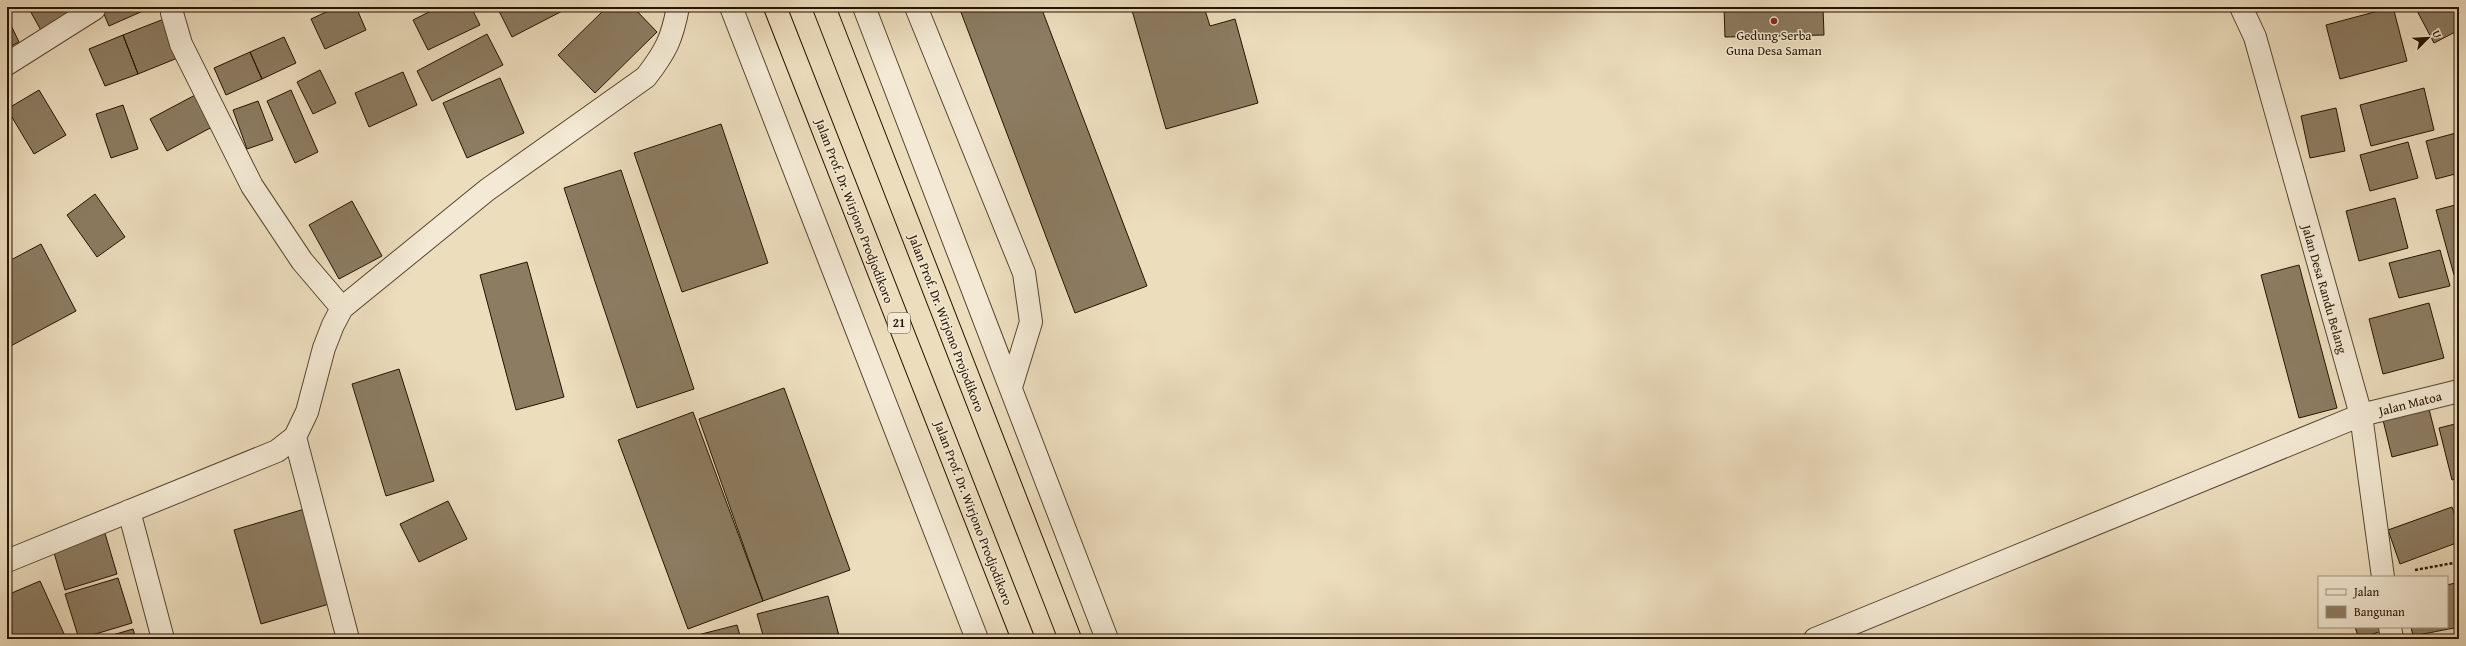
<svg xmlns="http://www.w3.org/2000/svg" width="2466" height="646" viewBox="0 0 2466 646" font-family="'Gentium Book Plus',serif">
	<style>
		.building { fill: #8c7c62; stroke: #251300 }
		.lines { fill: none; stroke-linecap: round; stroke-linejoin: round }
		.minor-casing { stroke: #57462f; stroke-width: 24 }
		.highway-casing { stroke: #251300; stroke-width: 24 }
		.path { stroke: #251300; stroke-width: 2.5; stroke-dasharray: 3 2; stroke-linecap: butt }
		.minor { stroke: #f3e9d4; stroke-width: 22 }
		.highway { stroke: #ecddbd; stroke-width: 22 }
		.poi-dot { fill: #8f2418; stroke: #f3e9d4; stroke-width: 1.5 }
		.labels { text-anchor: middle; stroke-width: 3; stroke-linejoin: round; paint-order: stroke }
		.shield { fill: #f3e9d4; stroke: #635340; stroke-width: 1 }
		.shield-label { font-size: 12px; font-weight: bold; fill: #251300 }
		.poi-label { font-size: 13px; fill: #251300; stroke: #f3e9d4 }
		.street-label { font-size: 13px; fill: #251300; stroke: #f3e9d4 }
	</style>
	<rect width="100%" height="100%" fill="#ecddbd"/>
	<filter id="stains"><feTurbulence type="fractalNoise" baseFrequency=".005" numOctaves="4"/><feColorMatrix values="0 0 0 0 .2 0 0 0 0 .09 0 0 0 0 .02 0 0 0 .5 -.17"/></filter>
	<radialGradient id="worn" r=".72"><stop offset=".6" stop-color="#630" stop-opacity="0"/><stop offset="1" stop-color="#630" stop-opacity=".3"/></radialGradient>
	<!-- building -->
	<path class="building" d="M28,7h52l-37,27z
		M101,7h51l-43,19z
		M337,7h19l10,23 -41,19 -14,-30z
		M439,7h32l9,18 -52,25 -15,-30z
		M497,7h73l-58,30z
		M607,7h26l24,25 -62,61 -37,-38z
		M959,7h82l106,279 -72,27z
		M1131,7h73l6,19 25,-7 23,84 -92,26z
		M1724,7h99l1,28 -99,2z
		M2393,7l14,54 -67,18 -14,-54z
		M2415,7h44v23l-25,13z
		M7,17l12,25 -12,6z
		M164,19l16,38 -42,17 -15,-39z
		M487,34l16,31 -71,36 -15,-30z
		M123,35l15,39 -33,12 -16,-37z
		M284,37l12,26 -34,16 -12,-27z
		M250,52l12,27 -36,16 -12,-27z
		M320,70l16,33 -23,11 -16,-32z
		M403,72l14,33 -48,22 -14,-34z
		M500,78l24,55 -57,25 -24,-55z
		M2424,88l10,42 -63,16 -11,-41z
		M39,90l27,45 -32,19 -27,-45z
		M291,90l27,62 -23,11 -28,-62z
		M197,94l17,32 -47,25 -17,-32z
		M258,101l15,39 -26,9 -14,-39z
		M123,105l15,44 -27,9 -15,-44z
		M2336,108l9,43 -35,7 -9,-42z
		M721,124l47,139 -86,29 -48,-139z
		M2456,133l3,10v30l-23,6 -10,-38z
		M2408,142l10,36 -48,13 -10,-36z
		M621,170l73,219 -57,19 -73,-220z
		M95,194l30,43 -28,20 -30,-42z
		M2395,198l13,50 -49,13 -13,-50z
		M352,201l30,55 -43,23 -30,-54z
		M2459,204v70l-5,1 -18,-65z
		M41,244l35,67 -69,37v-86z
		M2440,250l10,36 -51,12 -10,-35z
		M527,262l37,135 -48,13 -36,-135z
		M2299,265l38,143 -38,10 -38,-143z
		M2429,303l15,55 -61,16 -14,-55z
		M399,369l35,112 -48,15 -34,-112z
		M784,388l66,182 -87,31 -64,-182z
		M2429,409l9,36 -46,12 -9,-37z
		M693,412l70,189 -75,28 -70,-189z
		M2459,423v55l-7,2 -13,-52z
		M448,501l19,38 -48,23 -19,-38z
		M2452,507l7,20v15l-59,22 -12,-34z
		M308,508l28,94 -75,22 -27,-94z
		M104,530l13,44 -52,16 -13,-44z
		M118,578l14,45 -53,16 -14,-45z
		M40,581l25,55 -7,3h-51v-44z
		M2459,582v45l-46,9 -2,-9h36v-42z
		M828,596l12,43h-76l-7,-25z
		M737,625l4,14h-59z
		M2355,627h35v1l-31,11z
		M133,629l3,10h-37z"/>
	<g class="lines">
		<defs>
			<path id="minor" d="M172,7v6l9,31 71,142 50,75 40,47
				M731,7l246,632
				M864,7l243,632
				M916,7l108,266 7,49 -20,65
				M2241,7l14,30 106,378 22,162
				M7,64l87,-55
				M295,437l53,202
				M129,511l34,128
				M7,561l270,-110 18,-14 12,-25 17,-64 9,-23 9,-17 145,-118 159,-113c20,-26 26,-38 32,-70
				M2390,627l2,12
				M1815,639l546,-224 98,-24"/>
			<path id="highway" d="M775,7l248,632
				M824,7l246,632"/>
		</defs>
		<!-- minor casing -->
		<use href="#minor" class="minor-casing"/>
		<!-- highway casing -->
		<use href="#highway" class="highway-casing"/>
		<!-- path -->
		<path class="path" d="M2415,570l44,-8"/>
		<!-- minor -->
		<use href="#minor" class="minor"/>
		<!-- highway -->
		<use href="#highway" class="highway"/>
	</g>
	<!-- markers -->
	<circle class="poi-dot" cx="1774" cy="21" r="4"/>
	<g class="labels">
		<!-- shield labels -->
		<rect class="shield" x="888" y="313" width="22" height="20" rx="3"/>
		<g class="shield-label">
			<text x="899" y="327">21</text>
		</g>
		<!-- poi labels -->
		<g class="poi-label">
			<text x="1774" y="40">Gedung Serba<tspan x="1774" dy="15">Guna Desa Saman</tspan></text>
		</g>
		<!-- street labels -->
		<g class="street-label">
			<text transform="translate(855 211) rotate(69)" y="5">Jalan Prof. Dr. Wirjono Prodjodikoro</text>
			<text transform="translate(2325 289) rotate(74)" y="5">Jalan Desa Randu Belang</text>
			<text transform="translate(947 323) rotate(69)" y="5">Jalan Prof. Dr. Wirjono Projodikoro</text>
			<text transform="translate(2410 403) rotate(-14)" y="5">Jalan Matoa</text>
			<text transform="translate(974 513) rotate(69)" y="5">Jalan Prof. Dr. Wirjono Prodjodikoro</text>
		</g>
	</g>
	<!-- margin -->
	<rect width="2466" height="646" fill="none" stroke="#ecddbd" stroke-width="24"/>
	<rect x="8" y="8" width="2450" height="630" fill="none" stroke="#251300" stroke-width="2"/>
	<rect x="12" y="12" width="2442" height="622" fill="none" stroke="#251300"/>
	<!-- legend -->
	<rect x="2318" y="576" width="130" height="52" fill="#f3e9d4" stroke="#a1937f"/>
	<rect x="2326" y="589" width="20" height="6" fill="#f3e9d4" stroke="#a1937f"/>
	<text x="2354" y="596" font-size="12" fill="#251300">Jalan</text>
	<rect x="2326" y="606" width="20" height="12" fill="#8c7c62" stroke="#a1937f"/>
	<text x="2354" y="616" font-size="12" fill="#251300">Bangunan</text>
	<!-- north arrow -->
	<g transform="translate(2428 38) rotate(66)" stroke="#f3e9d4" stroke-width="3" paint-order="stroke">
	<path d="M0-3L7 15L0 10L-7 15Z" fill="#251300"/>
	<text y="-6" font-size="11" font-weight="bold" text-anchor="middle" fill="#251300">U</text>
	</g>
	<rect width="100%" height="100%" filter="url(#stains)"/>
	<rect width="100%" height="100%" fill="url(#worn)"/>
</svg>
